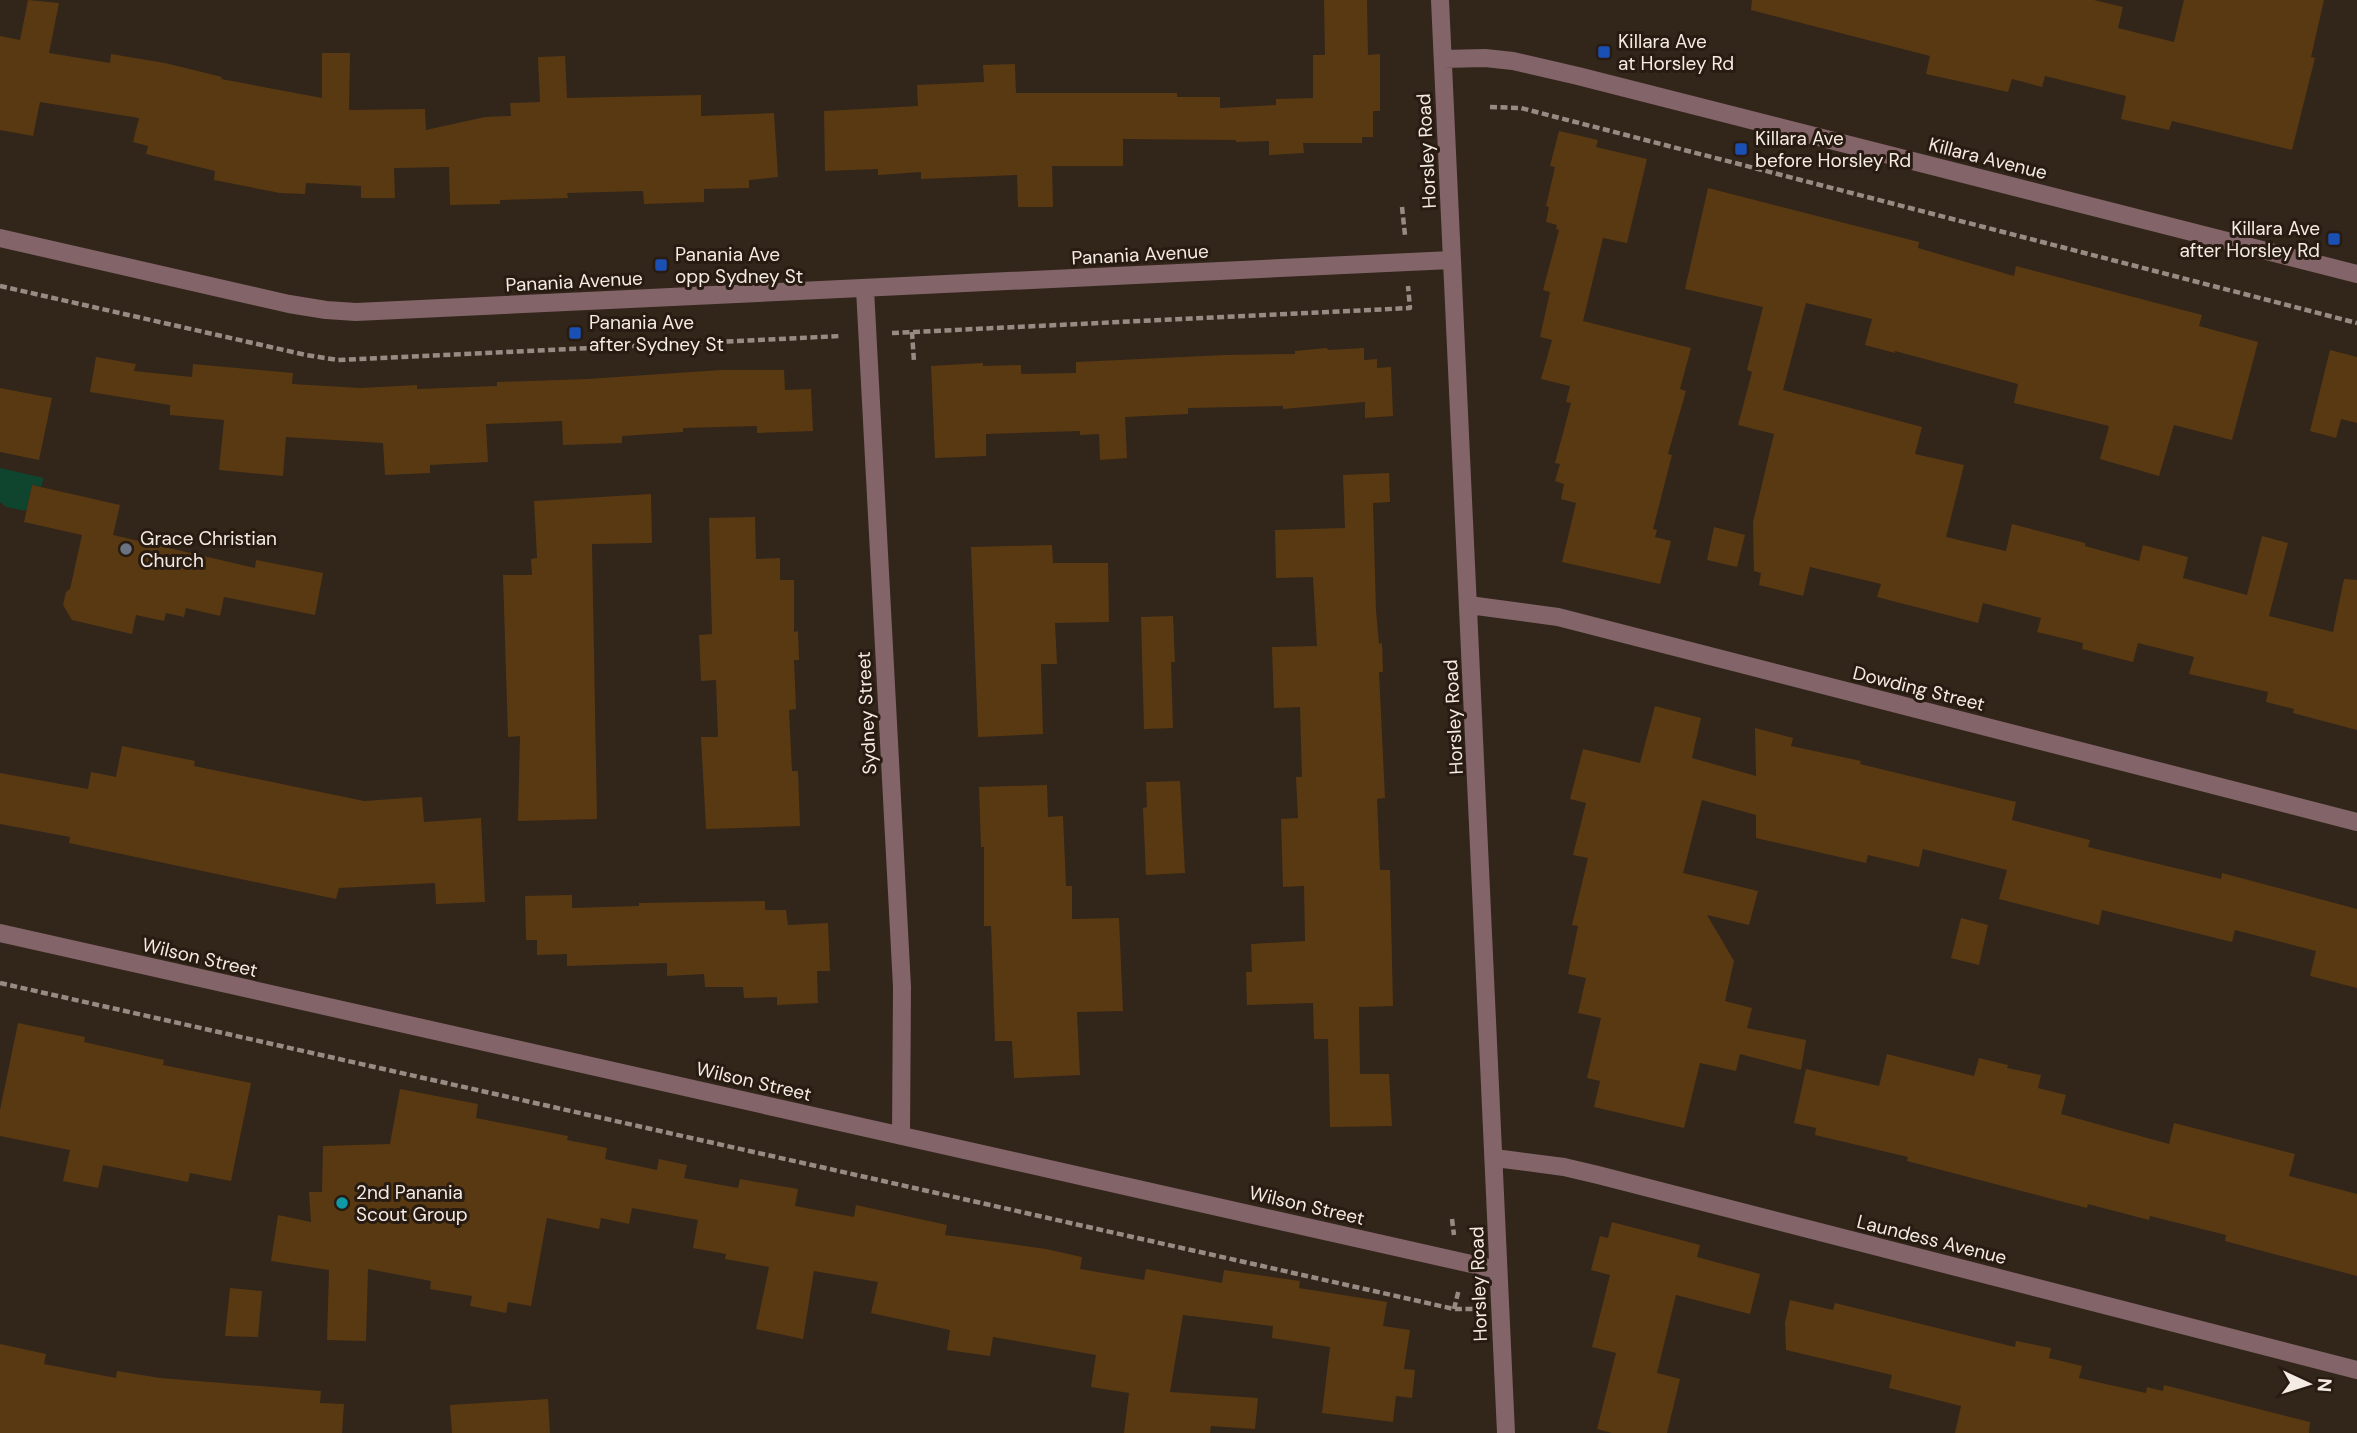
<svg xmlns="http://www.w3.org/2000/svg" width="2357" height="1433" viewBox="0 0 2357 1433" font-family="'DM Sans',sans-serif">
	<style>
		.green { fill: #0f442f }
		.building { fill: #593912 }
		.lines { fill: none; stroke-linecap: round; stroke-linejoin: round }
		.path { stroke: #978c83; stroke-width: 4.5; stroke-dasharray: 7 3.5; stroke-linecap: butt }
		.minor { stroke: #826469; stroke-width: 18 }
		.transit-dot { fill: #1a4fb4; stroke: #281b11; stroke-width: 2.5 }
		.worship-dot { fill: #6b7280; stroke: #281b11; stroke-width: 2.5 }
		.culture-dot { fill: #0f9aa8; stroke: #281b11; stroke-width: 2.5 }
		.labels { text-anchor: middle; stroke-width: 6; stroke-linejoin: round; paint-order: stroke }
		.poi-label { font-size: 19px; fill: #f4ebe4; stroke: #281b11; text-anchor: start }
		.street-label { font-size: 19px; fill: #f4ebe4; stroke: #281b11 }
	</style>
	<rect width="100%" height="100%" fill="#32251a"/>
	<!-- green -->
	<path class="green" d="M0,468l44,10 -3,9 -9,-2 -6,26 -20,-4 -6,-5z"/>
	<!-- building -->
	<path class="building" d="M28,0l31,3 -10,50 61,10 1,-9 54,9 57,14 -1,2 101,19v-45h28l-1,57 76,-1 1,21 59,-13 26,-1 -1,-13 30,-1 -2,-45 27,-1 2,42 134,-3v21l73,-3 4,64 -29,3v8l-45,1v13l-60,2 -1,-13 -76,2 1,5 -68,2v4l-50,1 -1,-38 -55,1 1,30h-34v-12l-55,-3 -1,11 -25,-1 -66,-13 1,-9 -69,-17 2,-8 -15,-4 6,-24 -99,-16 -7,34 -33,-6v-94l20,4z
		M1324,0h43l1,55 12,-1v57h-7v26h-11v6h-59l1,10 -35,2v-14l-33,1v-2l-113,-1v27h-71l1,41h-35l-1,-32 -96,4v-7l-43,3v-6l-53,2 -1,-60 94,-5 -1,-21 67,-3 -1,-17 32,-1 1,29h161v4h43v11l56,-3v-6l37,-1v-43h12z
		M1752,0h342l29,7 -5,21 56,14 10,-42h140l-13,57 4,1 -23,92 -120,-29 -3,9 -48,-11 5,-23 -81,-20 -3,11 -30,-8 -4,13 -82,-18 4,-18 -179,-46z
		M1559,131l39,9 -2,7 51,12 -20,84 -24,-5 -20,83 108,27 -11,41 6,2 -18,63 4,1 -19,74 4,1 -2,7 16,4 -11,43 -98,-22 14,-59 -15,-4 3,-15 -9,-3 5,-17 -5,-1 16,-60 -5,-1 4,-16 -29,-7 11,-39 -12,-3 10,-45 -7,-2 16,-60 -3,-1 1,-4 -11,-3 3,-15 -3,-1 9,-39 -5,-1z
		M1708,188l211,54 -1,6 96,28 2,-10 186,49 -3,11 59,16 -26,98 -58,-15 -15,51 -59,-17 9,-33 -95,-23 4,-19 -123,-33v2l-30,-8 7,-26 -66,-16 -23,87 139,37 -7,27 49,11 -18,72 60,14 6,-27 73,19v3l54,15 4,-16 45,12 -5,21 64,17 15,-59 26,7 -19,73 64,16 11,-53 13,1v150l-64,-17 1,-4 -28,-7 2,-10 -79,-18 5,-17 -56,-14 -5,19 -51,-13 1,-6 -46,-11 4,-14 -58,-15 -5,20 -101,-26 4,-13 -71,-17 -7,29 -44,-11 2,-12 -7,-2 -1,-49 21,-88 -36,-9 14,-53 -5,-2 16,-63 -78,-18z
		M1327,348l1,2 36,-2v12l13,-1v9l14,-1 2,49 -28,2v-16l-82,7v-3l-95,2v6l-63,3 2,41 -27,2 -1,-26 -19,1v-4l-94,3v22l-51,2 -4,-92 52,-3v3l38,-1v9l55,-1v-11l149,-7 70,-1v-3z
		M2330,350l27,7v66l-16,-4 -5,19 -26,-7z
		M96,357l40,7 -2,7 58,6 1,-13 100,9 -1,11 69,4 56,-3v4l80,-3v-4l90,-3 134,-9h63l1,20 26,-1 2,42 -56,2v-7l-74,2v4l-61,4v7l-59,2 -1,-24 -76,3 2,38 -58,3v8l-45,2 -2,-32 -97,-6 -3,39 -64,-6 5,-50 -54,-5v-10l-80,-13z
		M0,388l52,10 -13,62 -39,-8z
		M1389,473l1,29 -17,1 3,107 3,34 3,-1 1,29h-4l6,126 -8,1 3,71h10l3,136 -34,1 1,67h29l3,52 -62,1 -2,-88h-14l-1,-36 -66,2 -1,-33h6l-1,-28 54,-3 -1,-55 -21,1 -2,-68 17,-1 -2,-41h6l-2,-70 -26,1 -2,-61 45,-1 -4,-69 -37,1 -1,-48 70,-2 -2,-53z
		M32,485l88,20 -7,30 142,33 1,-8 67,13 -8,42 -91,-18 -4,19 -34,-8 -2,9 -18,-4 -2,8 -28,-6 -4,19 -60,-14 -9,-15 3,-13 4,-3 12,-54 -58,-13z
		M651,494l1,49 -60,1 5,275 -79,2 2,-85 -12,1 -5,-162h29l-1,-16 6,-1 -3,-57z
		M755,517l1,42 24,-1v22h14v52l4,-1 1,29h-5l2,49 -7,1 3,61h6l2,55 -94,3 -5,-92h17l-2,-57 -15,1 -2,-46 13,-1 -3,-116z
		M1714,527l31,8 -8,32 -30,-7z
		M1052,545l1,18h55l1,59 -54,1 2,41h-16l2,70 -65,3 -7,-190z
		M1173,616l2,46h-4l2,66 -29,1 -3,-112z
		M1655,706l46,12 -9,40 64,18 -1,-48 38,10 -2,8 70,15 -1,3 156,38 -4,18 78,20 -2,7 133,32 1,-6 135,36v79l-47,-12 6,-25 -81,-21 -3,12 -130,-32 -3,15 -100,-26 8,-29 -84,-21 -4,18 -51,-12 -2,8 -110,-25v-23l-54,-15 -19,73 75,18 -9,34 -42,-10 27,46 -9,40 27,7 -5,20 59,12 -5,30 -61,-16 -4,17 -36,-8 -16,65 -90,-21 6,-26 -13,-3 14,-60 -23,-5 8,-35 -18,-4 10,-48 -6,-1 16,-67 -15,-3 13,-52 -16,-4 13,-50 57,14z
		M122,746l73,15 -1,5 170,35 58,-4 2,25 57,-4 4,84 -49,2 -1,-21 -96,5 -3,11 -267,-56 1,-6 -70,-13v-51l88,16 3,-17 25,5z
		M1180,781l5,92 -39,2 -3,-67 4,-1 -1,-25z
		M1047,785l1,32 15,-1 3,70h6v33l47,-1 4,93 -46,1 3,63 -66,3 -2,-37h-17l-4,-115h-7v-79h-3l-2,-60z
		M572,895v13l67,-2v-3l126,-2v9h21l2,15 40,-2 2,48h-13l1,32 -41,2v-8l-33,1 -1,-11h-38l-1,-13 -37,2v-13l-100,3v-12l-30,1v-15h-11l-1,-44z
		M1961,918l27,7 -9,40 -28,-7z
		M18,1023l67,14 -1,5 80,18 -1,5 88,18 -20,98 -41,-8 -2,9 -85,-17 -5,23 -35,-7 7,-31 -70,-14v-26z
		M1887,1054l87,22 5,-18 29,7 -1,3 34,7 -3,13 28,7 -5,19 108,30 5,-21 121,31 -6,22 68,18v82l-132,-35 1,-6 -76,-19 -1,4 -61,-16 -1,4 -180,-47 1,-4 -93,-22 1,-7 -22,-5 12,-54 73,17z
		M400,1089l78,15 -2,14 92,18 -1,4 40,8 -2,11 52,11 2,-11 28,6 -3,13 54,10 2,-9 58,10 -3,17 59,11 2,-12 91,20 -2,10 101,14 36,8 -2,12 64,11 2,-11 76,14 2,-13 76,11 -1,7 88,14 -4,24 27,4 -6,39 11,1 -3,28 -16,-2 -3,26 -71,-9 8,-66 -58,-9 1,-12 -90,-11 -13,77 88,6 -3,31 -44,-3 -1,7h-86l5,-40 -38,-6 5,-32 -103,-18 -3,19 -43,-6 3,-20 -79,-17 7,-31 -64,-11 -11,68 -47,-10 13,-62 -44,-8 1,-5 -33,-6 5,-28 -66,-12 -3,16 -28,-6 -2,11 -52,-11 -16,88 -23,-4 -2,11 -36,-7 2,-10 -42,-7 1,-8 -63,-12 -2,72 -39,-1 2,-70 -58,-9 7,-46 33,7 -2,-30h13l1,-46 67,-2z
		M1612,1222l88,23 -3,12 63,17 -10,40 -74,-19 -19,78 23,6 -13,54h-55l-15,-4 19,-76 -24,-6 18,-72 -19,-5 9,-34 8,2z
		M230,1288l32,3 -4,46 -33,-1z
		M1790,1300l43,10 2,-7 180,44 1,-6 35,7 -2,10 33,8 -3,12 67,15 1,-6 16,4 1,-6 146,37 -1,11h-354l6,-27 -72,-18 3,-13 -106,-25 -1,-27z
		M0,1344l46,10 -2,10 72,14 1,-7 43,7 161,13 -1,12 24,1 -2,29h-342z
		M548,1399l2,34h-98l-2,-28z"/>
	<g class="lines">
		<!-- path -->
		<path class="path" d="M1490,107l31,1 836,215
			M1402,207l3,28
			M0,286l306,69 32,5 503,-24
			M912,332l2,30
			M892,333l518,-25 -2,-22
			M0,983l1454,326h21
			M1452,1219l2,16
			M1454,1309l5,-20"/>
		<!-- minor -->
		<path class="minor" d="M1440,0l66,1433
			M1443,59l42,-1 28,3 65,15 779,198
			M0,238l289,66 37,6 30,2 1095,-52
			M865,289l37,698 -1,149
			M1469,605l89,12 799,205
			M0,933l1498,337
			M1495,1158l69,9 34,8 759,195"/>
	</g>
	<!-- markers -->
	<g class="transit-dot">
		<rect x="1597" y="45" width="14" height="14" rx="3.5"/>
		<rect x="1734" y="142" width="14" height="14" rx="3.5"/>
		<rect x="2327" y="232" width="14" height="14" rx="3.5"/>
		<rect x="654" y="258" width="14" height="14" rx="3.5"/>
		<rect x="568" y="326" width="14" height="14" rx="3.5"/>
	</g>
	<circle class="worship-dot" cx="126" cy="549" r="7"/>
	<circle class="culture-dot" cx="342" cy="1203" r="7"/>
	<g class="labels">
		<!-- poi labels -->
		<g class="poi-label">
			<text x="1618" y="48">Killara Ave<tspan x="1618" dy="22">at Horsley Rd</tspan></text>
			<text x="1755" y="145">Killara Ave<tspan x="1755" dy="22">before Horsley Rd</tspan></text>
			<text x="2320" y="235" text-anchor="end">Killara Ave<tspan x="2320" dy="22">after Horsley Rd</tspan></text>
			<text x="675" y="261">Panania Ave<tspan x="675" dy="22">opp Sydney St</tspan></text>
			<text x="589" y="329">Panania Ave<tspan x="589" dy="22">after Sydney St</tspan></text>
			<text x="140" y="545">Grace Christian<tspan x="140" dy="22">Church</tspan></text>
			<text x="356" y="1199">2nd Panania<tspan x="356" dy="22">Scout Group</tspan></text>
		</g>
		<!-- street labels -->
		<g class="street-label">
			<text transform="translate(1426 151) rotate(-93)" y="7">Horsley Road</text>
			<text transform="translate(1988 158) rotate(14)" y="7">Killara Avenue</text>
			<text transform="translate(1140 254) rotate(-3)" y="7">Panania Avenue</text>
			<text transform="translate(574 281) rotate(-3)" y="7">Panania Avenue</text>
			<text transform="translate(1919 688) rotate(14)" y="7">Dowding Street</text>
			<text transform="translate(866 713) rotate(-93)" y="7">Sydney Street</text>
			<text transform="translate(1453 717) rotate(-93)" y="7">Horsley Road</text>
			<text transform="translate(200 957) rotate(13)" y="7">Wilson Street</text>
			<text transform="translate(754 1081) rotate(13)" y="7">Wilson Street</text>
			<text transform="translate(1307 1205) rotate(13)" y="7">Wilson Street</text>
			<text transform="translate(1932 1239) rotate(14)" y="7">Laundess Avenue</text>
			<text transform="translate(1478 1284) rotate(-92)" y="7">Horsley Road</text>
		</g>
	</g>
	<!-- north arrow -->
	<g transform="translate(2308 1384) rotate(94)" stroke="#281b11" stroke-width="5" paint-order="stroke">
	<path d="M0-5L12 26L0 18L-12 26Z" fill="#f4ebe4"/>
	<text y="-10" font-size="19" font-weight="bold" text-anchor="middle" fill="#f4ebe4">N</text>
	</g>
</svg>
